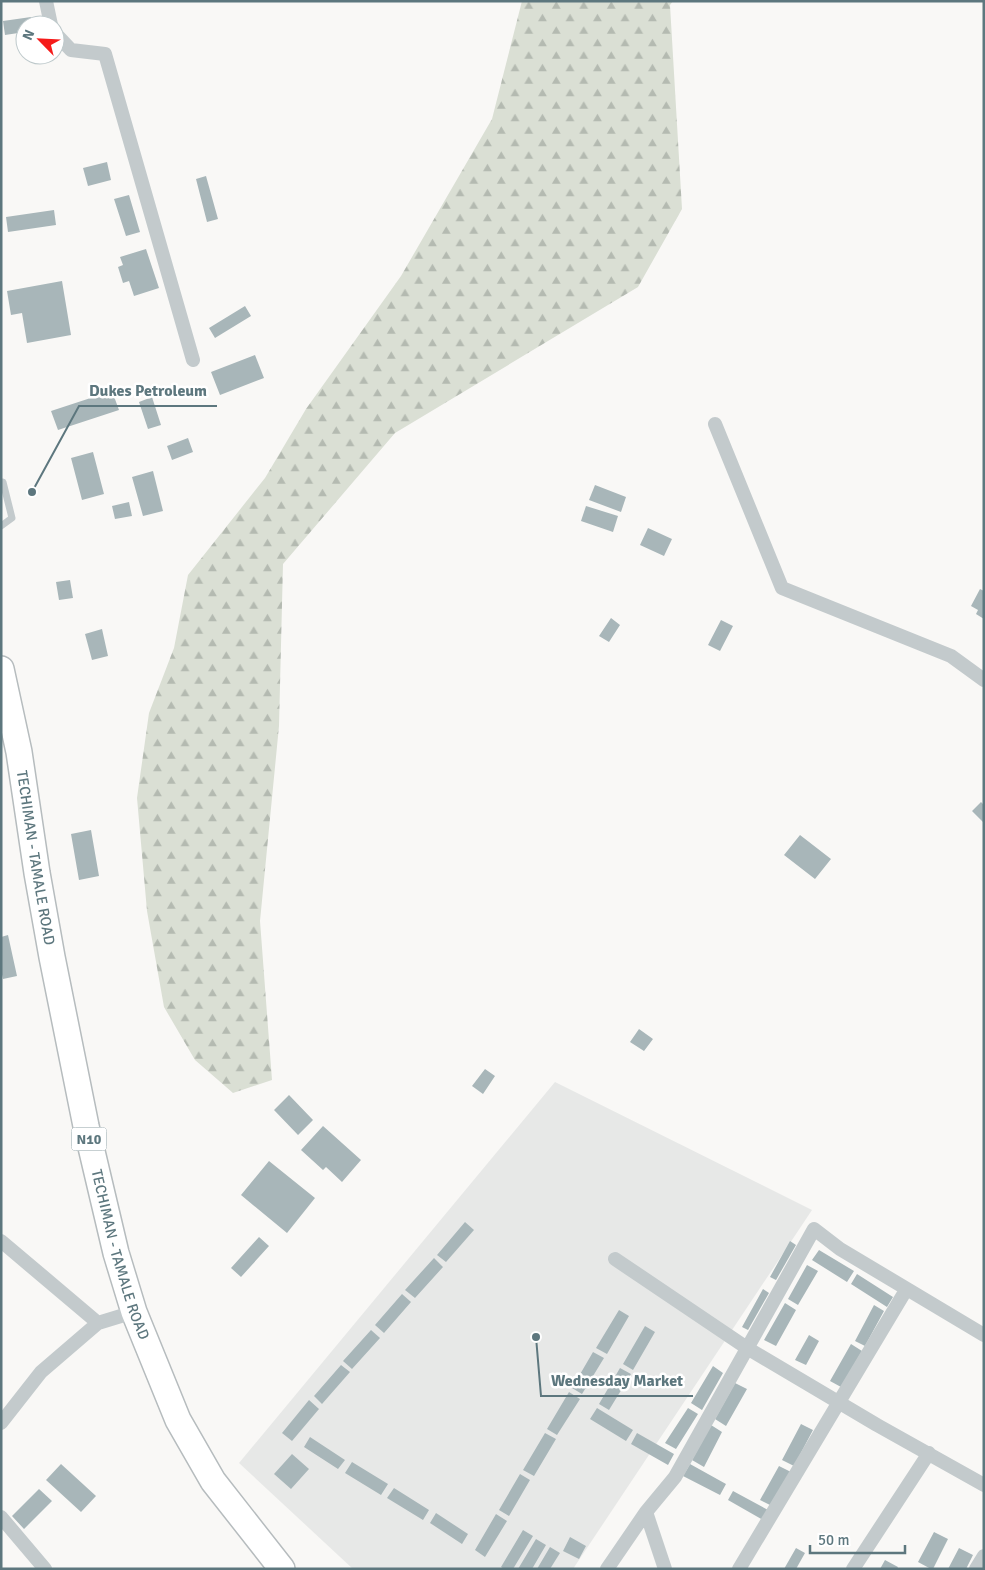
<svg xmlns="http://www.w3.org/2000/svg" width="985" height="1570" viewBox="0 0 985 1570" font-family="Signika,sans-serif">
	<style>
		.built { fill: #e7e8e7 }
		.forest { fill: url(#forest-firs) }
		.building { fill: #a8b6b9 }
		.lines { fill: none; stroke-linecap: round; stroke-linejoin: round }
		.highway-casing { stroke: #b6bcbe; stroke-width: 28 }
		.lane { stroke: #c3cacc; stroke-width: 7 }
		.street { stroke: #c3cacc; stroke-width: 14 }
		.highway { stroke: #fff; stroke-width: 25 }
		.labels { text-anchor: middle; stroke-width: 5; stroke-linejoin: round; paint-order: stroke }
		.shield { fill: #fff; stroke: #8ea0a5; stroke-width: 1 }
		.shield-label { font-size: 14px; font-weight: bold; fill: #5d777e }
		.street-label { font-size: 15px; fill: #5d777e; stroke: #fff }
		.leader { fill: none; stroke: #5d777e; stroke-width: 2 }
		.callout-dot { fill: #5d777e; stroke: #fff; stroke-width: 2 }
		.callout-label { font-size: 16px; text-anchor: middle; font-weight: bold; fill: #5d777e; stroke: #fff; stroke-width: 5; stroke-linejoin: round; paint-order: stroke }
	</style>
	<defs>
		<pattern id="forest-firs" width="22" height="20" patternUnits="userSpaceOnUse" patternTransform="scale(1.25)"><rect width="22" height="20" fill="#dadfd4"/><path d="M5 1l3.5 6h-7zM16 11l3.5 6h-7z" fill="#b4bab1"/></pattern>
	</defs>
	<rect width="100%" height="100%" fill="#f9f8f6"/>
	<!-- built -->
	<path class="built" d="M555,1082l257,128 -239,359h-220l-114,-106z"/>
	<!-- forest -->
	<path class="forest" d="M522,1h151l-3,4 12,204 -44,78 -243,146 -112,131 -4,162 -19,195 12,159 -39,13 -38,-33 -31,-53 -17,-96 -10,-113 12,-85 25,-65 14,-73 77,-97 41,-69 95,-133 91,-157z"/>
	<!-- building -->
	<path class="building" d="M31,17l1,8h-7v7l-20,3 -2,-14z
		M107,162l4,18 -23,6 -5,-18z
		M206,176l12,43 -11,3 -11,-43z
		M129,195l11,37 -14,4 -12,-37z
		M54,210l2,15 -48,7 -2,-15z
		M146,249l13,39 -25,8 -5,-15 -6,2 -5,-16 5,-2 -3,-8z
		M62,281l9,54 -44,8 -5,-30 -11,2 -4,-24z
		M245,306l6,10 -36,22 -6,-10z
		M255,355l9,23 -44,17 -9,-23z
		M112,391l7,19 -61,20 -7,-19z
		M152,397l9,28 -13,4 -9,-27z
		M188,438l5,14 -21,8 -5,-14z
		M93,452l11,42 -22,6 -11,-42z
		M153,471l10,40 -20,5 -11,-39z
		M595,485l31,12 -5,15 -32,-12z
		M129,502l3,14 -17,3 -3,-13z
		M586,506l32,10 -5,16 -32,-11z
		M648,528l24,11 -8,17 -24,-11z
		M70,580l3,18 -14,2 -3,-18z
		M980,589l4,2v28l-8,-5 2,-4 -7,-4z
		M611,618l9,7 -11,17 -10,-6z
		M721,620l12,6 -13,25 -12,-6z
		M102,629l6,27 -16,4 -7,-26z
		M981,802l3,3v18l-12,-12z
		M91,830l8,46 -20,4 -8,-46z
		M800,835l31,24 -16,20 -31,-24z
		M8,935l9,41 -14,3 -2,-9v-33z
		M639,1029l14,10 -9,12 -14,-9z
		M485,1069l10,7 -12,18 -11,-8z
		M289,1095l24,25 -15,15 -24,-25z
		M323,1126l38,34 -19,22 -16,-15 -3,3 -22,-20z
		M269,1161l46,37 -28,35 -46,-38z
		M465,1222l9,8 -28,32 -9,-7z
		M259,1237l10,9 -28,31 -10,-9z
		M790,1241l6,4 -20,35 -6,-3z
		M819,1250l35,21 -7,11 -35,-22z
		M434,1258l9,9 -28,31 -10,-8z
		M807,1265l11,6 -20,34 -10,-6z
		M857,1274l36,23 -6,10 -36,-23z
		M763,1289l6,4 -21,37 -6,-3z
		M402,1294l9,8 -27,31 -9,-8z
		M785,1303l11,7 -20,36 -12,-6z
		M874,1305l10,6 -19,35 -10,-5z
		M619,1310l10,6 -22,38 -11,-6z
		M645,1326l10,6 -22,38 -10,-6z
		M371,1330l9,8 -28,31 -9,-8z
		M809,1335l10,6 -13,24 -11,-5z
		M851,1344l11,7 -21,36 -11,-6z
		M593,1352l11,6 -22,36 -10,-6z
		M341,1365l9,7 -28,32 -8,-8z
		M713,1366l10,7 -21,37 -11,-7z
		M620,1368l11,6 -22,36 -10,-6z
		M735,1383l12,6 -21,37 -11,-7z
		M569,1392l11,7 -23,36 -10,-6z
		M309,1400l10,9 -27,32 -10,-8z
		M597,1408l36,22 -7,11 -36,-22z
		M688,1408l10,6 -22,35 -11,-6z
		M801,1424l12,6 -19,36 -12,-6z
		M711,1425l11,7 -18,35 -12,-7z
		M545,1433l11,6 -22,37 -11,-6z
		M637,1433l37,21 -6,11 -37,-21z
		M310,1437l35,23 -7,9 -34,-22z
		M292,1454l17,15 -18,20 -17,-15z
		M352,1462l36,22 -7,11 -36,-22z
		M61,1464l35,32 -15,16 -35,-32z
		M690,1464l36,20 -6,11 -37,-19z
		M779,1466l12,6 -19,34 -12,-6z
		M520,1474l10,6 -21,36 -10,-6z
		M394,1488l35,22 -6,10 -36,-22z
		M39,1489l13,12 -28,28 -12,-13z
		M733,1491l35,19 -5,10 -35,-20z
		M436,1513l32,21 -6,10 -32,-21z
		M496,1514l11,7 -22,36 -10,-7z
		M523,1530l10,6 -20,33h-9l-3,-2z
		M934,1532l14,7 -15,30h-2l-13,-7z
		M570,1537l16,9 -7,13 -16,-8z
		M536,1539l10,6 -14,24h-14z
		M550,1547l10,6 -10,16h-13z
		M796,1548l9,5 -9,16h-12z
		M959,1548l14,7 -7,14h-18z
		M885,1560l13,7 -1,2h-17z"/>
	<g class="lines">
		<defs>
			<g id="highway">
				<path id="s1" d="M1,669l18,83 18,121 15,84 34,169 30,127 18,59 44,108 35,61 69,88"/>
			</g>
		</defs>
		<!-- highway casing -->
		<use href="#highway" class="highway-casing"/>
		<!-- lane -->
		<path class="lane" d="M1,482h2l9,36 -11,8"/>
		<!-- street -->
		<path class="street" d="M46,1l5,24
			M55,33l16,17 34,4 88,306
			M715,424l67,164 169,68 33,24
			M1,1241l97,82 36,-11
			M615,1259l132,89 130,77 107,60
			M1,1423l40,-51 57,-49
			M1,1517l44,52
			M607,1569l39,-57
			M665,1569l-19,-57 29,-35 139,-248 26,20 144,86
			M739,1569l167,-279
			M853,1569l76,-116
			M976,1569l8,-13"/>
		<!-- highway -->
		<use href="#highway" class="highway"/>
	</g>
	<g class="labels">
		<!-- shield labels -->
		<rect class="shield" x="71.5" y="1127.5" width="35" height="23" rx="4"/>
		<g class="shield-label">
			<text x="89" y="1144">N10</text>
		</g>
		<!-- street labels -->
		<g class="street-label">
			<text dy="5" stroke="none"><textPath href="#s1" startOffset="192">TECHIMAN - TAMALE ROAD</textPath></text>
			<text dy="5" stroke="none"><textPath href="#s1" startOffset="598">TECHIMAN - TAMALE ROAD</textPath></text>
		</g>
	</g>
	<!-- callouts -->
	<path class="leader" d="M32 492L79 406H217M536 1337L541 1396H693"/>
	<g class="callout-dot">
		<circle cx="32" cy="492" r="5"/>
		<circle cx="536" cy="1337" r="5"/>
	</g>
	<g class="callout-label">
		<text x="148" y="396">Dukes Petroleum</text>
		<text x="617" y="1386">Wednesday Market</text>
	</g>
	<!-- border -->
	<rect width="985" height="1570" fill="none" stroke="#5d777e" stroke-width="5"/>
	<!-- north arrow -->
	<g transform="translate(40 40) rotate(294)"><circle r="24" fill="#ffffff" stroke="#bec9cb"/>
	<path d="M0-4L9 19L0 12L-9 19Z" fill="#f51b1a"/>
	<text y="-8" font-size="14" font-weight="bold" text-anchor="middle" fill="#5d777e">N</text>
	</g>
	<!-- scale -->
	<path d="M810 1545v8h95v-8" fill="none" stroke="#5d777e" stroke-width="2.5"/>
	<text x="818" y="1545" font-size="15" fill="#5d777e" stroke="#ffffff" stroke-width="4" paint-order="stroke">50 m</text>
</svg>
